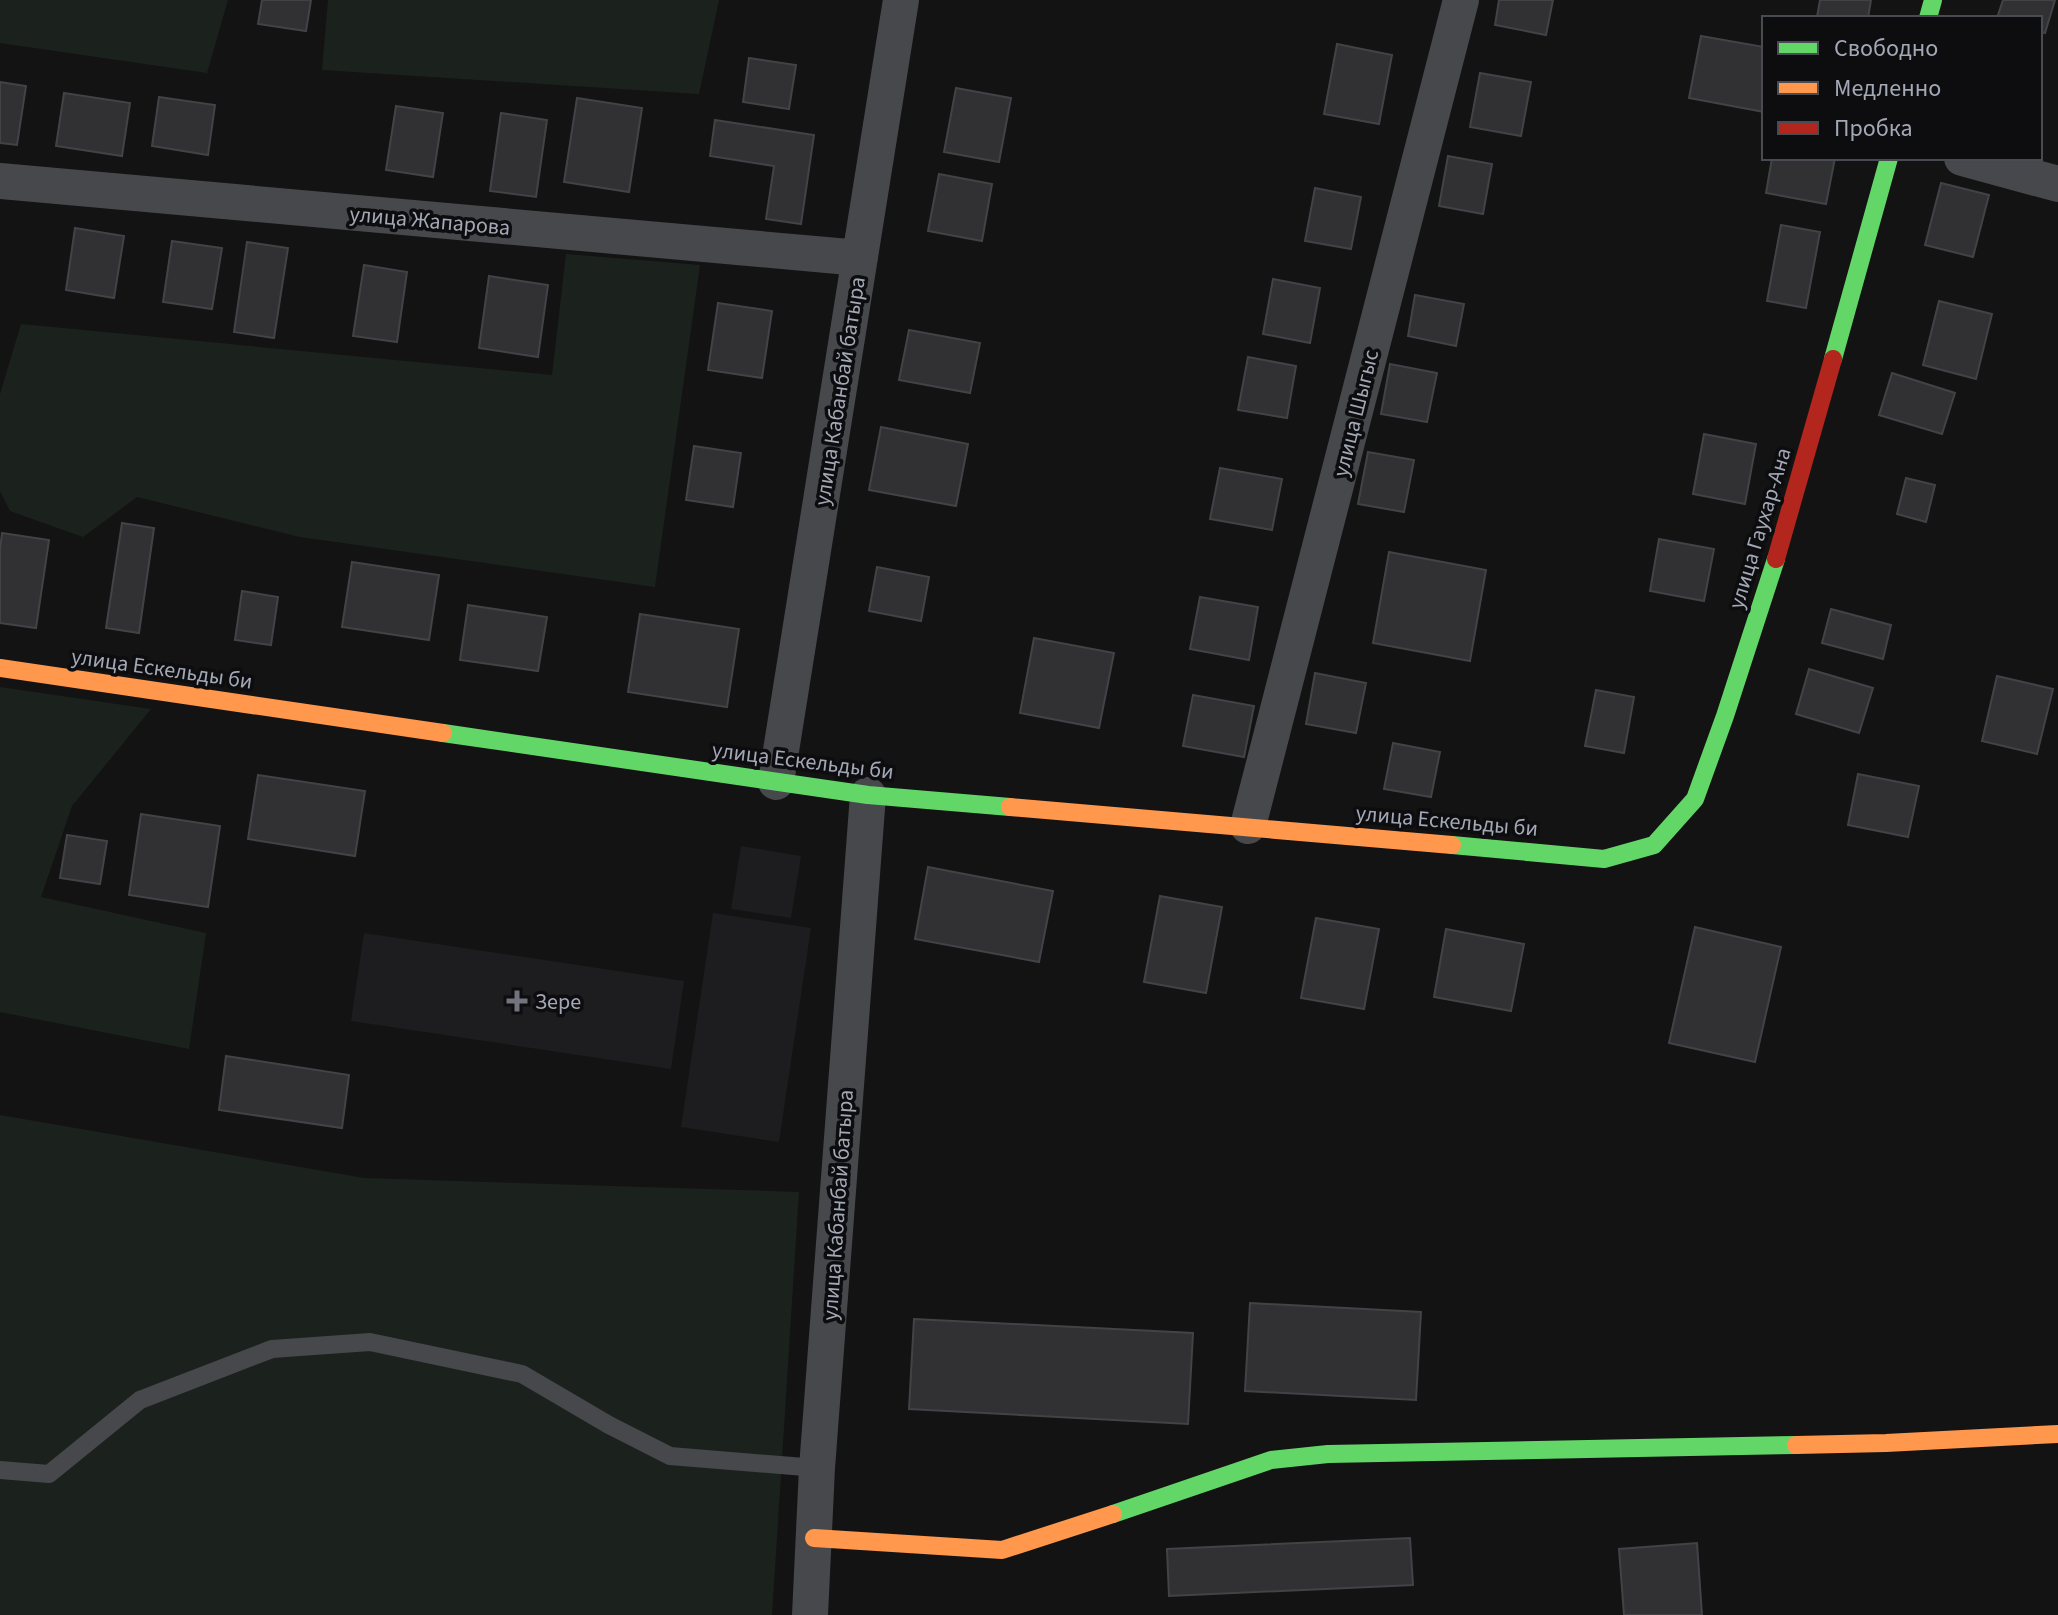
<svg xmlns="http://www.w3.org/2000/svg" width="2058" height="1615" viewBox="0 0 2058 1615" font-family="'Source Sans 3',sans-serif">
	<style>
		.built { fill: #1d1d1f }
		.green { fill: #1b221d }
		.building { fill: #313133; stroke: #424347; stroke-width: 2 }
		.lines { fill: none; stroke-linecap: round; stroke-linejoin: round }
		.lane { stroke: #47484c; stroke-width: 18 }
		.street { stroke: #47484c; stroke-width: 36 }
		.fast { stroke: #63d668; stroke-width: 18 }
		.slow { stroke: #ff974d; stroke-width: 18 }
		.jam { stroke: #b3261e; stroke-width: 18 }
		.poi-dot { fill: #71747d; stroke: #0d0d0f; stroke-width: 3 }
		.labels { text-anchor: middle; stroke-width: 7; stroke-linejoin: round; paint-order: stroke }
		.street-label { font-size: 22px; fill: #a3a8b6; stroke: #0d0d0f }
		.poi-label { font-size: 22px; fill: #a3a8b6; stroke: #0d0d0f; text-anchor: start }
	</style>
	<rect width="100%" height="100%" fill="#131313"/>
	<!-- built -->
	<path class="built" d="M741,846l60,10 -10,62 -60,-9z
		M713,913l98,15 -32,214 -98,-15z
		M364,933l320,48 -13,88 -320,-48z"/>
	<!-- green -->
	<path class="green" d="M0,0h228l-21,73 -207,-30z
		M328,0h391l-20,94 -377,-24z
		M566,254l134,11 -45,322 -355,-50 -163,-40 -54,40 -73,-26 -10,-20v-97l21,-70 531,51z
		M0,687l151,22 -79,97 -31,91 165,36 -17,116 -189,-37z
		M0,1115l364,63 435,14 -27,423h-772z"/>
	<!-- building -->
	<path class="building" d="M262,0h49l-5,31 -48,-7z
		M1499,0h54l-7,35 -51,-10z
		M1820,0h51l-3,18 -51,-1z
		M2003,0h52l-10,33 -5,-1v-14h-43z
		M1701,36l63,11v65l-75,-14z
		M1337,44l55,11 -13,69 -55,-10z
		M749,58l47,7 -7,44 -46,-7z
		M1480,73l51,9 -10,54 -51,-9z
		M0,82l26,4 -9,59 -17,-2z
		M956,88l55,10 -12,64 -55,-10z
		M64,93l66,10 -8,53 -66,-10z
		M159,97l56,8 -7,50 -56,-9z
		M577,98l65,10 -13,84 -65,-10z
		M396,106l47,7 -10,64 -47,-7z
		M501,113l46,7 -11,77 -46,-6z
		M715,120l99,15 -13,89 -35,-5 8,-53 -64,-10z
		M1448,156l44,8 -9,50 -44,-8z
		M1772,158h63l-9,46 -60,-11z
		M939,174l53,10 -10,57 -54,-10z
		M1941,183l48,12 -16,62 -48,-12z
		M1315,188l46,9 -10,52 -46,-8z
		M1781,225l39,7 -14,76 -39,-7z
		M75,228l49,8 -10,62 -48,-8z
		M172,241l50,7 -10,61 -49,-7z
		M247,242l41,6 -14,90 -40,-6z
		M364,265l43,7 -10,70 -44,-6z
		M489,276l59,9 -10,72 -59,-9z
		M1273,279l47,9 -10,55 -47,-9z
		M1415,295l49,9 -8,42 -48,-10z
		M1939,301l53,13 -16,65 -53,-14z
		M718,303l54,8 -10,67 -54,-8z
		M909,330l71,13 -10,50 -71,-13z
		M1248,357l48,9 -9,52 -49,-8z
		M1390,364l47,9 -10,49 -46,-8z
		M1892,373l63,20 -13,41 -63,-19z
		M881,427l87,17 -12,62 -87,-16z
		M1704,434l52,10 -11,60 -52,-10z
		M694,446l47,7 -8,54 -47,-7z
		M1368,452l46,8 -10,52 -46,-8z
		M1220,468l62,11 -10,51 -62,-11z
		M1906,478l29,7 -9,37 -29,-8z
		M122,523l32,5 -15,105 -33,-5z
		M2,533l47,7 -13,88 -36,-5v-73z
		M1659,539l55,10 -10,52 -54,-10z
		M1389,552l97,18 -16,91 -97,-18z
		M352,562l87,13 -10,65 -87,-13z
		M877,567l52,10 -8,44 -52,-10z
		M242,591l36,6 -7,48 -36,-5z
		M1200,597l58,10 -9,53 -59,-11z
		M468,605l79,12 -9,54 -78,-11z
		M1831,609l60,16 -8,34 -61,-16z
		M640,614l99,15 -12,78 -99,-15z
		M1034,638l80,15 -15,75 -79,-15z
		M1809,669l64,19 -14,45 -63,-19z
		M1315,673l51,10 -10,50 -50,-9z
		M1997,676l56,13 -16,65 -55,-13z
		M1596,690l38,7 -10,56 -39,-7z
		M1193,695l61,11 -10,51 -61,-11z
		M1393,743l47,9 -9,45 -47,-8z
		M1858,774l61,12 -11,51 -60,-12z
		M258,775l107,16 -10,65 -107,-17z
		M141,814l79,12 -12,81 -79,-12z
		M67,835l40,6 -7,43 -40,-6z
		M928,867l125,24 -14,71 -124,-23z
		M1160,896l62,11 -16,86 -62,-11z
		M1316,918l63,11 -15,80 -63,-11z
		M1695,927l86,20 -26,115 -86,-19z
		M1446,929l78,15 -13,67 -77,-14z
		M226,1056l123,19 -7,53 -123,-18z
		M1250,1303l171,9 -5,88 -171,-9z
		M914,1319l279,14 -5,91 -279,-15z
		M1410,1538l3,47 -244,11 -2,-47z
		M1697,1543l5,72h-78l-5,-66z"/>
	<g class="lines">
		<!-- lane -->
		<path class="lane" d="M0,1470l49,4 91,-74 132,-51 98,-7 152,32 87,51 61,31 147,12"/>
		<!-- street -->
		<path class="street" d="M1962,158l96,26
			M0,181l860,77
			M776,782l125,-782
			M1248,826l213,-826
			M810,1615l7,-147 51,-673"/>
		<!-- fast -->
		<path class="fast" d="M1928,18l5,-18
			M1833,359l56,-201
			M443,733l425,62 142,12
			M1452,845l152,14 50,-14 41,-46 30,-83 51,-157
			M1113,1514l158,-54 57,-6 468,-9"/>
		<!-- slow -->
		<path class="slow" d="M0,668l443,65
			M1010,807l442,38
			M1796,1445l90,-2 172,-9
			M814,1538l188,12 111,-36"/>
		<!-- jam -->
		<path class="jam" d="M1776,559l57,-200"/>
	</g>
	<!-- markers -->
	<path class="poi-dot" d="M513 989h8v8h8v8h-8v8h-8v-8h-8v-8h8z"/>
	<g class="labels">
		<!-- street labels -->
		<g class="street-label">
			<text transform="translate(430 220) rotate(5)" y="8">улица Жапарова</text>
			<text transform="translate(839 391) rotate(-81)" y="8">улица Кабанбай батыра</text>
			<text transform="translate(1355 413) rotate(-76)" y="8">улица Шыгыс</text>
			<text transform="translate(1759 528) rotate(-73)" y="8">улица Гаухар-Ана</text>
			<text transform="translate(162 668) rotate(8)" y="8">улица Ескельды би</text>
			<text transform="translate(803 760) rotate(7)" y="8">улица Ескельды би</text>
			<text transform="translate(1447 820) rotate(5)" y="8">улица Ескельды би</text>
			<text transform="translate(837 1205) rotate(-86)" y="8">улица Кабанбай батыра</text>
		</g>
		<!-- poi labels -->
		<g class="poi-label">
			<text x="535" y="1009">Зере</text>
		</g>
	</g>
	<!-- legend -->
	<rect x="1762" y="16" width="280" height="144" fill="#0d0d0f" stroke="#494b52" stroke-width="2"/>
	<rect x="1778" y="42" width="40" height="12" fill="#63d668" stroke="#494b52" stroke-width="2"/>
	<text x="1834" y="56" font-size="24" fill="#a3a8b6">Свободно</text>
	<rect x="1778" y="82" width="40" height="12" fill="#ff974d" stroke="#494b52" stroke-width="2"/>
	<text x="1834" y="96" font-size="24" fill="#a3a8b6">Медленно</text>
	<rect x="1778" y="122" width="40" height="12" fill="#b3261e" stroke="#494b52" stroke-width="2"/>
	<text x="1834" y="136" font-size="24" fill="#a3a8b6">Пробка</text>
</svg>
